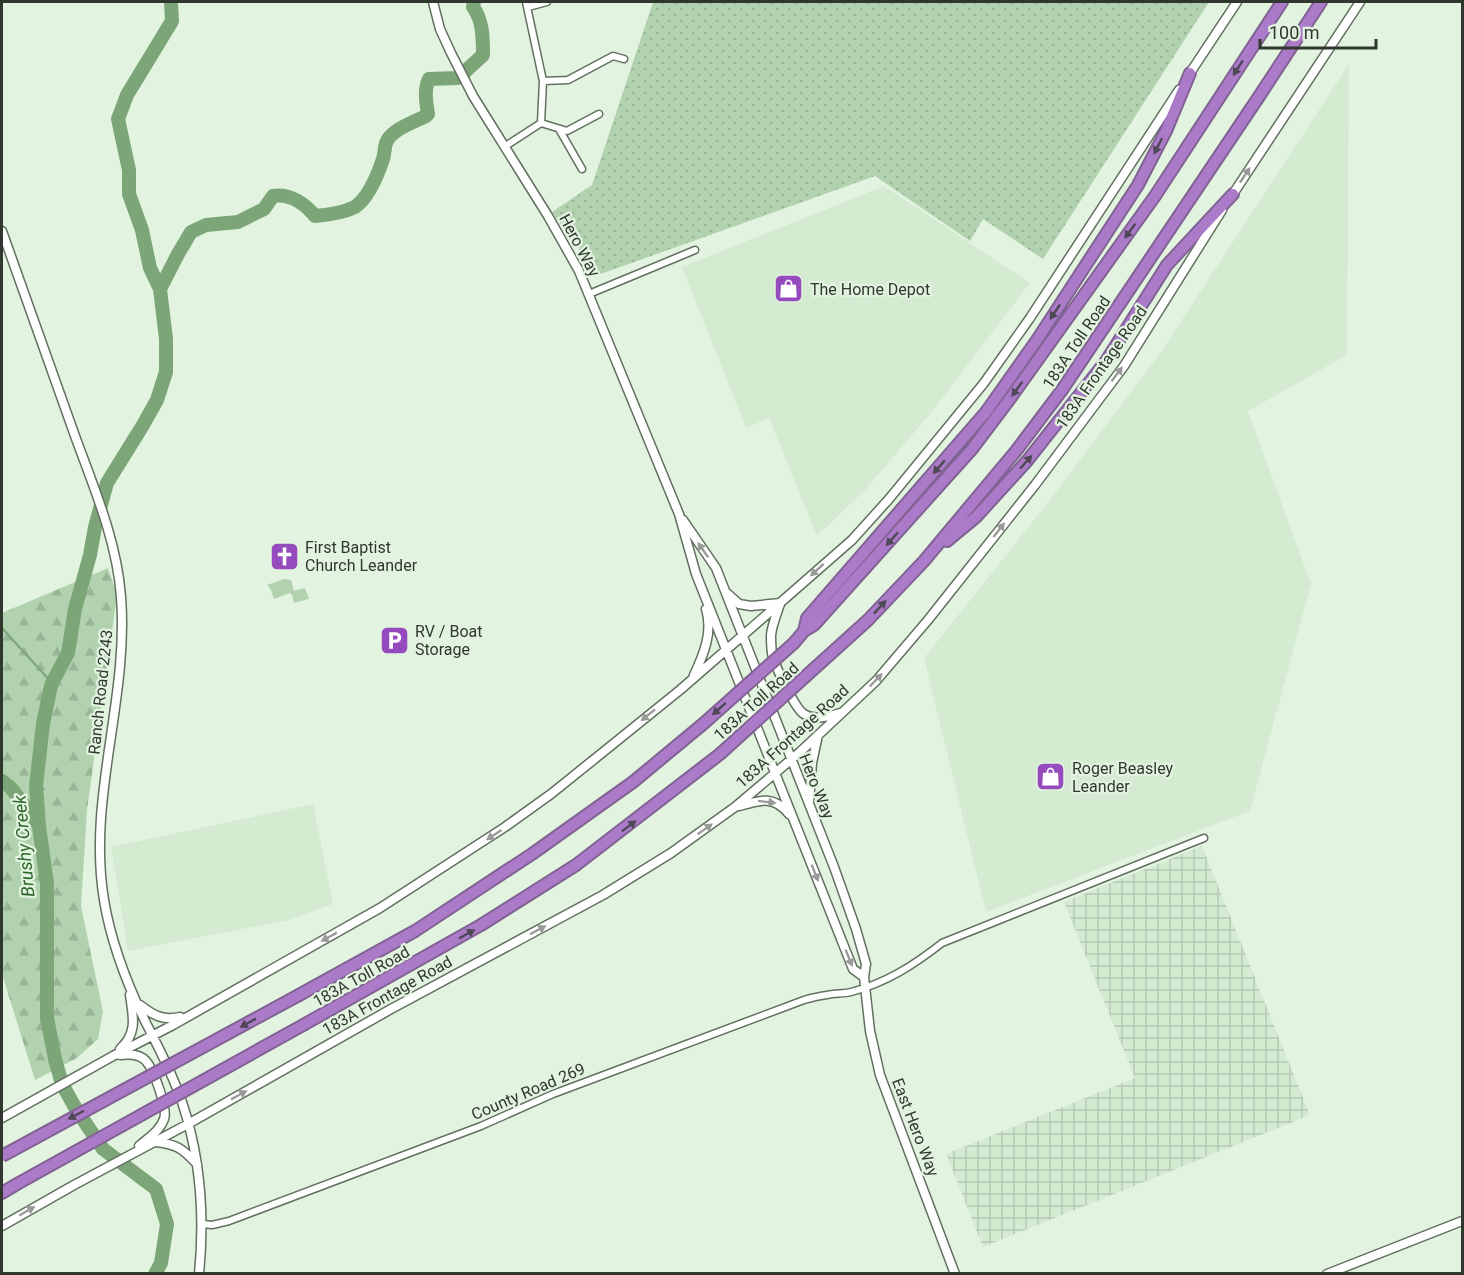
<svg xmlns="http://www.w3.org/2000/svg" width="1464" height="1275" viewBox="0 0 1464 1275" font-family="Roboto,sans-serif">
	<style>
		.built { fill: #d4ebd1 }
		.industrial { fill: url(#industrial-grid) }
		.grass { fill: url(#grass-dots) }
		.forest { fill: url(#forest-firs) }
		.park { fill: #b2d2af }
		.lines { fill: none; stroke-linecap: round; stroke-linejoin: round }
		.stream { stroke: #7ca677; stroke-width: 2 }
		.river { stroke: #7ca677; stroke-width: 14 }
		.street-casing { stroke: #61705f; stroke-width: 9 }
		.secondary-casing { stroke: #61705f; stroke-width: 11 }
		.highway-casing { stroke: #806393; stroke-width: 14 }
		.street { stroke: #fff; stroke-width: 6 }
		.secondary { stroke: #fff; stroke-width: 8 }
		.highway { stroke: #ab7bc9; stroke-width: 10 }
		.highway-bridge-casing { stroke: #806393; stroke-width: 14; stroke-linecap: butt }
		.highway-bridge { stroke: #ab7bc9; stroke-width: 10 }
		.oneway { fill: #4f4856 }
		.oneway2 { fill: #989b97 }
		.labels { text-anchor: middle; stroke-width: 4.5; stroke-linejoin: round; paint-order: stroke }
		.street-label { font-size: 16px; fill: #30372f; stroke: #e2f4e0 }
		.poi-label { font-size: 16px; fill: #30372f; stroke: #e2f4e0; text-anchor: start }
		.water-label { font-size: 18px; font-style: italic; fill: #2e6729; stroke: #e2f4e0 }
	</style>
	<defs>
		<pattern id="industrial-grid" width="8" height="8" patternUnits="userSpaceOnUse" patternTransform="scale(1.5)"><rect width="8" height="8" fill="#d4ebd1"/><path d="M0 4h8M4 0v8" fill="none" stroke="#b6cab4"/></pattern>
		<pattern id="grass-dots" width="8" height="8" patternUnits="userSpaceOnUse" patternTransform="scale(1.5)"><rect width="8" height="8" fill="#b2d2af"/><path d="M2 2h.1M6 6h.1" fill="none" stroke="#99b597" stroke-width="1.8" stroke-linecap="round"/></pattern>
		<pattern id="forest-firs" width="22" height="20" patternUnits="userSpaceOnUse" patternTransform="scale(1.5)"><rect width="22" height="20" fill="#b2d2af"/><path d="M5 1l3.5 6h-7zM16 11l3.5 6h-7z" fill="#99b597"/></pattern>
	</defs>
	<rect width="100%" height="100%" fill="#e2f4e0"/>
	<!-- built -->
	<path class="built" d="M1349,64l-2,291 -99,56 63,173 -61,227 -264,101 -62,-254 125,-157 110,-146z
		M884,186l146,97 -100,131 -65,76 -48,46 -48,-118 -23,10 -64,-161z
		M313,804l20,100 -44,16 -161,31 -17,-104z"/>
	<!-- industrial -->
	<path class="industrial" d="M1202,846l108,269 -327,132 -37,-93 189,-76 -71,-176z"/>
	<!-- grass -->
	<path class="grass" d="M653,2h556l-166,257 -60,-40 -13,22 -95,-65 -277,99 -46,-63 40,-27z"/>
	<!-- forest -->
	<path class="forest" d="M108,568l9,27 -30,215 -6,96 22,106 -5,27 -21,19 -42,22 -33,-106v-361z"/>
	<!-- park -->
	<path class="park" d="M284,579l7,1 3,11 11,-3 4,11 -15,4 -2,-8 -2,-2 -16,6 -4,-11 -3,-3z"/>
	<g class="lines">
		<!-- stream -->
		<path class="stream" d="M2,628l50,55"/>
		<!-- river -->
		<path class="river" d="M160,289l18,-35 13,-22 15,-7 32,-3 26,-13 9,-13c17,-3 32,8 42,20 12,-1 28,-3 40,-9 13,-9 23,-33 28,-48 2,-5 1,-13 4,-18 6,-12 27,-19 39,-25l2,-2c-2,-12 -4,-25 1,-35l29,-1 25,-23c0,-16 0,-35 -10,-48l1,-5
			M2,781l9,7 28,37
			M155,1274l6,-11 6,-39 -11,-35 -53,-40 -27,-40 -14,-25 -7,-25 -8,-41v-134l-8,-58 -3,-40 7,-62 7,-34 2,-7 16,-30 7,-44 15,-54 5,-28 12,-44 36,-58 14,-25 9,-28v-33l-6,-50 -10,-21 -8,-38 -13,-36v-24l-11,-51 9,-24 45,-74 -1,-19"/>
		<defs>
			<path id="street" d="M528,7l19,-5
				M543,81l25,-1 45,-24 11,3
				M541,123l26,8 32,-17
				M559,129l23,40
				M504,147l37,-24 2,-42 -17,-79
				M589,294l106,-44
				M203,1224l9,1 17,-4 252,-95 72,-32 251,-94c7,-2 15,-4 23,-5 8,-2 16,-1 24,-3 35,-9 63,-27 91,-49l262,-105"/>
			<path id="secondary" d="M433,2l7,27 11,24 22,43 75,120 31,55 100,243 17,60 157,395 11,8
				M1188,76l49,-74
				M1231,197l129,-195
				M2,231c24,68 49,137 73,205 19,52 42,105 46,161 8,102 -34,201 -17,303 7,43 23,84 42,123 13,25 27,52 36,79 19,57 23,112 17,172
				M683,520l33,48 118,299 22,62 10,35 -2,13 6,54 10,44 75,199
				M728,594l11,10 12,2 29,-3
				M780,604c-3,9 -8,21 -9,31 0,7 0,16 2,23 4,11 22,51 31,56 11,7 26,2 36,-1
				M694,675c10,-21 19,-43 12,-66
				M809,803l3,-40 6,-28
				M739,806c21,-6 35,-11 50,8
				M140,1005c13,10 23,16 40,12
				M120,1049c18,-16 13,-33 10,-54
				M120,1055c8,-1 20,-1 26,6 8,9 22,48 18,58 -4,12 -16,19 -25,27
				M2,1118l111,-62 60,-31 207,-117 125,-81 46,-33 46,-37 83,-67 100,-87 72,-63 37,-41 95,-116 46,-65 149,-228
				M155,1142c21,2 27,6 42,22
				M2,1226l72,-41 114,-61 203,-115 212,-114 68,-42 64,-46 65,-55 76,-71 52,-61 107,-135 89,-119 98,-156
				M1327,1274l135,-53"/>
			<path id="highway" d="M947,541l29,-24 51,-56 79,-100 61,-96 66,-71
				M804,631l3,-13 179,-206 51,-72 101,-155 28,-54 24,-58
				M794,643l10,-12 10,-6 158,-176 37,-49 146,-204 127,-194
				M806,676l62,-56 56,-59 92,-110 46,-61 196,-292 63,-96
				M299,995l116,-64 117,-77 101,-72 70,-58
				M305,1024l176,-99 95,-60 144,-111
				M2,1193l15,-9"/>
		</defs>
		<!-- street casing -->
		<use href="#street" class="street-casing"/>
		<!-- secondary casing -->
		<use href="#secondary" class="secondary-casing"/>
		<!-- highway casing -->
		<use href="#highway" class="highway-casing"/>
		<!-- street -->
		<use href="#street" class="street"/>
		<!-- secondary -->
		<use href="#secondary" class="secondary"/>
		<!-- highway -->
		<use href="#highway" class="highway"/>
		<defs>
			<path id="highway-bridge" d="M703,724l91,-81
				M720,754l86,-78
				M2,1156l297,-161
				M17,1184l288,-160"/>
		</defs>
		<!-- highway-bridge casing -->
		<use href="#highway-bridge" class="highway-bridge-casing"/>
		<!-- highway-bridge -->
		<use href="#highway-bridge" class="highway-bridge"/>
	</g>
	<!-- one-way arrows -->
	<defs><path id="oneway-solid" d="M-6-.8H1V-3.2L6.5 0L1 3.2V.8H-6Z" transform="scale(1.5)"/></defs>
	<g class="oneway">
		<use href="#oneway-solid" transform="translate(1238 68) rotate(123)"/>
		<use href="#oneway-solid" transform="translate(1158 146) rotate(117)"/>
		<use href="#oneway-solid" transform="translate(1130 231) rotate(126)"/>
		<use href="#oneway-solid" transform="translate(1055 312) rotate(124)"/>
		<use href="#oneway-solid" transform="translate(1017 389) rotate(126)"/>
		<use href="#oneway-solid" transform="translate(1026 462) rotate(-49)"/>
		<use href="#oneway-solid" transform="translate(939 467) rotate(131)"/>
		<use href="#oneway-solid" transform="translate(892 539) rotate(132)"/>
		<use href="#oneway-solid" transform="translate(880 607) rotate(-47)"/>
		<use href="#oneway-solid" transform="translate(719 709) rotate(138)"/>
		<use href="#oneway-solid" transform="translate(629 826) rotate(-37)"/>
		<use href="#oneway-solid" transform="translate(467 934) rotate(-29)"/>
		<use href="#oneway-solid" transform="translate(248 1023) rotate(151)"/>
		<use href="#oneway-solid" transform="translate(76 1115) rotate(152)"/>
	</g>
	<g class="oneway2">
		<use href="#oneway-solid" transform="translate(1245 175) rotate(-56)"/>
		<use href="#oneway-solid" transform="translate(1117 374) rotate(-53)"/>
		<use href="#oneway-solid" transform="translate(999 530) rotate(-52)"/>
		<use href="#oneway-solid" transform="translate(703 550) rotate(-125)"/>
		<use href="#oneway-solid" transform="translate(817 570) rotate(138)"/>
		<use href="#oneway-solid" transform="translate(876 680) rotate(-46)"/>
		<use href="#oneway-solid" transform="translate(648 715) rotate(141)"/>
		<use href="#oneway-solid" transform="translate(767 802) rotate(7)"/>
		<use href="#oneway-solid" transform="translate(705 829) rotate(-35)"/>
		<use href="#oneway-solid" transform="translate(494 835) rotate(147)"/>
		<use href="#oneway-solid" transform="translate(815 873) rotate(68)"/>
		<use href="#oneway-solid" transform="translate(538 930) rotate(-28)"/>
		<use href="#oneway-solid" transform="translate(329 937) rotate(151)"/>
		<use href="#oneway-solid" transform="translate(849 958) rotate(68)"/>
		<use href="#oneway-solid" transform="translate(239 1095) rotate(-29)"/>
		<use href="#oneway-solid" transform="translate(27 1211) rotate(-30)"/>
	</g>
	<!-- icons -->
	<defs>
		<symbol id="shop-square" viewBox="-11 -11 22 22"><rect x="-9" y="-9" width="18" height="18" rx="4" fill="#954bbd" stroke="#e2f4e0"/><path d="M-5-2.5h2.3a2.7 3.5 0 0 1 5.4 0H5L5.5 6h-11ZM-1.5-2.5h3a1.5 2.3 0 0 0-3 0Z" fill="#fff"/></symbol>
		<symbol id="church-square" viewBox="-11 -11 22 22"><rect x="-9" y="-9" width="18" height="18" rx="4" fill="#954bbd" stroke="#e2f4e0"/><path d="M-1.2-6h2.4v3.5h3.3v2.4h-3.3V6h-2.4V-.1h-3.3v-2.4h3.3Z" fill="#fff"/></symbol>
		<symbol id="parking-square" viewBox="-11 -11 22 22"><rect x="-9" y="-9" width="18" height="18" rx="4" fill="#954bbd" stroke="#e2f4e0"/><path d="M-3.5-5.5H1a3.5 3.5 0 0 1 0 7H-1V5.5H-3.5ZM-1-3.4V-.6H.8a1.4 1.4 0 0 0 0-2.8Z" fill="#fff"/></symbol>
	</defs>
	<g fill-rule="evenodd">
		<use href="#shop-square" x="772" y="272" width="33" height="33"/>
		<use href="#church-square" x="268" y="540" width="33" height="33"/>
		<use href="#parking-square" x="378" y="624" width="33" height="33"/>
		<use href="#shop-square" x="1034" y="760" width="33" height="33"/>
	</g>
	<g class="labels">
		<!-- street labels -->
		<g class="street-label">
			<text transform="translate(580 245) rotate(62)" y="6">Hero Way</text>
			<text transform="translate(1076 342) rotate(-56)" y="6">183A Toll Road</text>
			<text transform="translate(1101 367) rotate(-55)" y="6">183A Frontage Road</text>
			<text transform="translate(100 692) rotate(-84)" y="6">Ranch Road 2243</text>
			<text transform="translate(756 701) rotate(-42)" y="6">183A Toll Road</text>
			<text transform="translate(792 736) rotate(-42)" y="6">183A Frontage Road</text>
			<text transform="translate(817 786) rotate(68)" y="6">Hero Way</text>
			<text transform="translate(361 976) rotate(-29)" y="6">183A Toll Road</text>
			<text transform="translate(387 995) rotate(-29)" y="6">183A Frontage Road</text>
			<text transform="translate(528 1091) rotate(-23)" y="6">County Road 269</text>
			<text transform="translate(916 1127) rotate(69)" y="6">East Hero Way</text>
		</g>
		<!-- poi labels -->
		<g class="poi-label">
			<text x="810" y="295">The Home Depot</text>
			<text x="305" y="553">First Baptist<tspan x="305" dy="18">Church Leander</tspan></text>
			<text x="415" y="637">RV / Boat<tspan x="415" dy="18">Storage</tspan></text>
			<text x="1072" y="774">Roger Beasley<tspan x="1072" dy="18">Leander</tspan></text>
		</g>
		<!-- water labels -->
		<g class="water-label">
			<text transform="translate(24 846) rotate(-95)" y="6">Brushy Creek</text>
		</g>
	</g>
	<!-- border -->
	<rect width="1464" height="1275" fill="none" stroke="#30372f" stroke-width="6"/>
	<!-- scale -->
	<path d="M1260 39v9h116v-9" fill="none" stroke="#30372f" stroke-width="3"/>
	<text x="1269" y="39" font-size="18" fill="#30372f" stroke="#e2f4e0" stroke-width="4.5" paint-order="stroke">100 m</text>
</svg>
